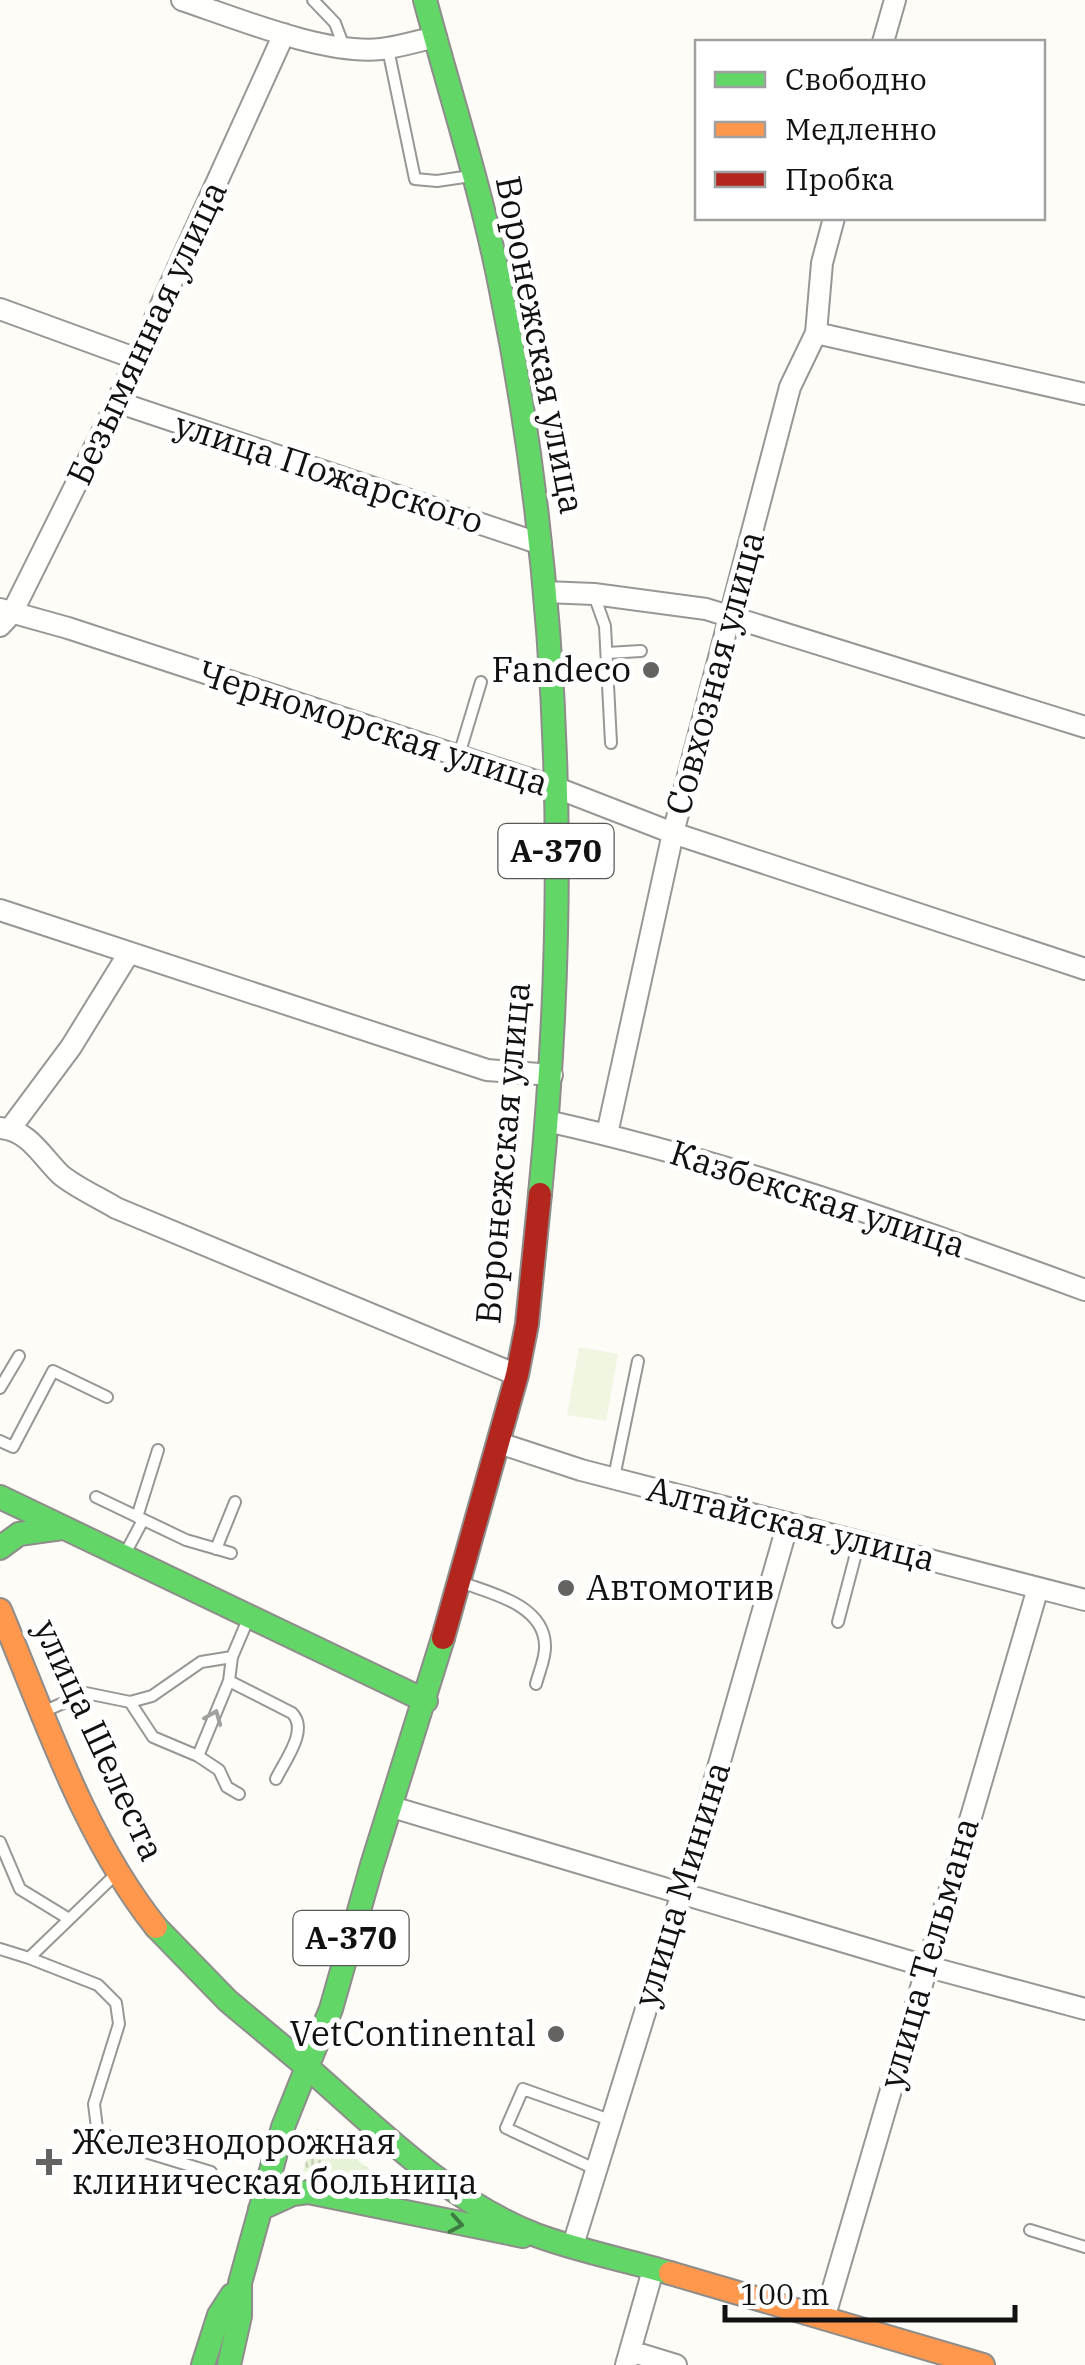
<svg xmlns="http://www.w3.org/2000/svg" width="1085" height="2365" viewBox="0 0 1085 2365" font-family="'IBM Plex Serif',serif">
	<style>
		.grass { fill: url(#grass-tufts) }
		.pitch { fill: #f0f6e1 }
		.lines { fill: none; stroke-linecap: round; stroke-linejoin: round }
		.lane-casing { stroke: #979795; stroke-width: 14 }
		.street-casing { stroke: #979795; stroke-width: 24 }
		.fast-casing { stroke: #8e8d8b; stroke-width: 26 }
		.slow-casing { stroke: #8e8d8b; stroke-width: 26 }
		.jam-casing { stroke: #8e8d8b; stroke-width: 26 }
		.lane { stroke: #fffffe; stroke-width: 10 }
		.street { stroke: #fffffe; stroke-width: 20 }
		.fast { stroke: #63d668; stroke-width: 22 }
		.slow { stroke: #ff974d; stroke-width: 22 }
		.jam { stroke: #b3261e; stroke-width: 22 }
		.oneway { stroke: #a0a09f }
		.oneway2 { stroke: #3e7d41 }
		.poi-dot { fill: #646362; stroke: #fff; stroke-width: 4 }
		.labels { text-anchor: middle; stroke-width: 10; stroke-linejoin: round; paint-order: stroke }
		.shield { fill: #fff; stroke: #585858; stroke-width: 2.5 }
		.shield-label { font-size: 32px; font-weight: bold; fill: #111 }
		.street-label { font-size: 35px; fill: #111; stroke: #fff }
		.poi-label { font-size: 35px; fill: #111; stroke: #fff; text-anchor: end }
	</style>
	<defs>
		<pattern id="grass-tufts" width="24" height="20" patternUnits="userSpaceOnUse" patternTransform="scale(2.5)"><rect width="24" height="20" fill="#e7f3d7"/><path d="M3 7l-1-3M5 7V3M7 7l1-3M15 17l-1-3M17 17v-4M19 17l1-3" fill="none" stroke="#c5cfb8"/></pattern>
	</defs>
	<rect width="100%" height="100%" fill="#fdfcf7"/>
	<!-- grass -->
	<path class="grass" d="M317,2128l90,71 -104,-28z"/>
	<!-- pitch -->
	<path class="pitch" d="M579,1347l39,7 -12,67 -39,-6z"/>
	<g class="lines">
		<defs>
			<path id="lane" d="M313,0l22,23 9,24
				M388,49l27,130 22,2 27,-4
				M594,595l11,31 6,117
				M607,653l34,-2
				M459,755l22,-73
				M0,1388l19,-32
				M0,1441l13,6 40,-76 54,26
				M614,1477l24,-116
				M96,1497l90,43 45,13
				M137,1517l21,-67
				M216,1549l19,-47
				M126,1552l17,-32
				M466,1584c28,10 78,22 79,61 1,12 -6,27 -9,39
				M838,1622l21,-80
				M229,1681l63,32c17,17 -7,47 -16,66
				M130,1702l23,35 45,19 31,-75 3,-24 17,-40
				M45,1711l41,-18 44,9 22,-6 49,-34 31,-5
				M198,1756l21,14 8,17 12,7
				M0,1842l20,47 49,30
				M0,1949l29,9 85,-82
				M29,1958l69,27 18,18 3,21 -25,80 3,24 19,15 95,29
				M595,2169l-89,-41 17,-39 87,31
				M1030,2230l55,17"/>
			<path id="street" d="M182,0c54,18 143,55 199,49 18,-2 37,-8 55,-12
				M883,42l12,-42
				M0,309l137,50
				M816,333l269,61
				M117,402l424,142
				M545,592l49,2 112,15 379,118
				M0,609l68,19 489,160 116,45 412,136
				M0,626l12,-13 105,-211 167,-368
				M0,910l487,160 65,5
				M547,1121c184,41 361,104 538,169
				M0,1128c29,2 42,29 61,47 16,13 37,22 55,33l401,167
				M10,1129l61,-82 58,-94
				M607,1134l66,-301 117,-446 26,-54 6,-70 12,-45
				M499,1443l82,27 504,130
				M392,1807l533,159 160,43
				M573,2245l113,-365 102,-357
				M824,2319l214,-731
				M630,2351l46,14
				M626,2365l27,-95"/>
			<path id="fast" d="M425,0c25,94 56,189 75,285 61,298 70,607 40,909
				M0,1497l426,204
				M0,1548l19,-14 43,-6
				M443,1638l-71,227 -41,144 -24,58c70,61 141,134 229,168 43,16 90,25 134,38
				M156,1927l72,74 79,66 -24,60 -43,156v33l-11,49
				M260,2209l33,-15 15,-2 215,44
				M203,2365l16,-50 13,-20"/>
			<path id="slow" d="M0,1610c45,107 83,225 156,317
				M670,2273l313,92"/>
			<path id="jam" d="M443,1638l74,-263 10,-51 13,-130"/>
		</defs>
		<!-- lane casing -->
		<use href="#lane" class="lane-casing"/>
		<!-- street casing -->
		<use href="#street" class="street-casing"/>
		<!-- fast casing -->
		<use href="#fast" class="fast-casing"/>
		<!-- slow casing -->
		<use href="#slow" class="slow-casing"/>
		<!-- jam casing -->
		<use href="#jam" class="jam-casing"/>
		<!-- lane -->
		<use href="#lane" class="lane"/>
		<!-- street -->
		<use href="#street" class="street"/>
		<!-- fast -->
		<use href="#fast" class="fast"/>
		<!-- slow -->
		<use href="#slow" class="slow"/>
		<!-- jam -->
		<use href="#jam" class="jam"/>
	</g>
	<!-- one-way arrows -->
	<defs><path id="oneway-chevron" d="M-2-3.5L2.5 0L-2 3.5" fill="none" stroke-width="1.6" stroke-linecap="round" stroke-linejoin="round" transform="scale(2.5)"/></defs>
	<use class="oneway" href="#oneway-chevron" transform="translate(214 1717) rotate(-68)"/>
	<use class="oneway2" href="#oneway-chevron" transform="translate(456 2224) rotate(10)"/>
	<!-- markers -->
	<g class="poi-dot">
		<circle cx="651" cy="670" r="10"/>
		<circle cx="566" cy="1588" r="10"/>
		<circle cx="556" cy="2034" r="10"/>
		<path d="M44 2147h10v10h10v10h-10v10h-10v-10h-10v-10h10z"/>
	</g>
	<g class="labels">
		<!-- shield labels -->
		<g class="shield">
			<rect x="498.5" y="824" width="115" height="54" rx="8"/>
			<rect x="293.5" y="1911" width="115" height="54" rx="8"/>
		</g>
		<g class="shield-label">
			<text x="556" y="862">А-370</text>
			<text x="351" y="1949">А-370</text>
		</g>
		<!-- street labels -->
		<g class="street-label">
			<text transform="translate(147 333) rotate(-65)" y="12">Безымянная улица</text>
			<text transform="translate(540 345) rotate(79)" y="12">Воронежская улица</text>
			<text transform="translate(329 473) rotate(18)" y="12">улица Пожарского</text>
			<text transform="translate(715 673) rotate(-75)" y="12">Совхозная улица</text>
			<text transform="translate(373 728) rotate(18)" y="12">Черноморская улица</text>
			<text transform="translate(503 1153) rotate(-85)" y="12">Воронежская улица</text>
			<text transform="translate(818 1199) rotate(18)" y="12">Казбекская улица</text>
			<text transform="translate(791 1524) rotate(14)" y="12">Алтайская улица</text>
			<text transform="translate(99 1740) rotate(65)" y="12">улица Шелеста</text>
			<text transform="translate(682 1884) rotate(-73)" y="12">улица Минина</text>
			<text transform="translate(929 1953) rotate(-74)" y="12">улица Тельмана</text>
		</g>
		<!-- poi labels -->
		<g class="poi-label">
			<text x="631" y="682">Fandeco</text>
			<text x="586" y="1600" text-anchor="start">Автомотив</text>
			<text x="536" y="2046">VetContinental</text>
			<text x="72" y="2154" text-anchor="start">Железнодорожная<tspan x="72" dy="40">клиническая больница</tspan></text>
		</g>
	</g>
	<!-- legend -->
	<rect x="695" y="40" width="350" height="180" fill="#ffffff" stroke="#a0a0a0" stroke-width="2.5"/>
	<rect x="715" y="72" width="50" height="15" fill="#63d668" stroke="#a0a0a0" stroke-width="2.5"/>
	<text x="785" y="90" font-size="30" fill="#111111">Свободно</text>
	<rect x="715" y="122" width="50" height="15" fill="#ff974d" stroke="#a0a0a0" stroke-width="2.5"/>
	<text x="785" y="140" font-size="30" fill="#111111">Медленно</text>
	<rect x="715" y="172" width="50" height="15" fill="#b3261e" stroke="#a0a0a0" stroke-width="2.5"/>
	<text x="785" y="190" font-size="30" fill="#111111">Пробка</text>
	<!-- scale -->
	<path d="M725 2305v15h290v-15" fill="none" stroke="#111111" stroke-width="5"/>
	<text x="740" y="2305" font-size="30" fill="#111111" stroke="#ffffff" stroke-width="8" paint-order="stroke">100 m</text>
</svg>
